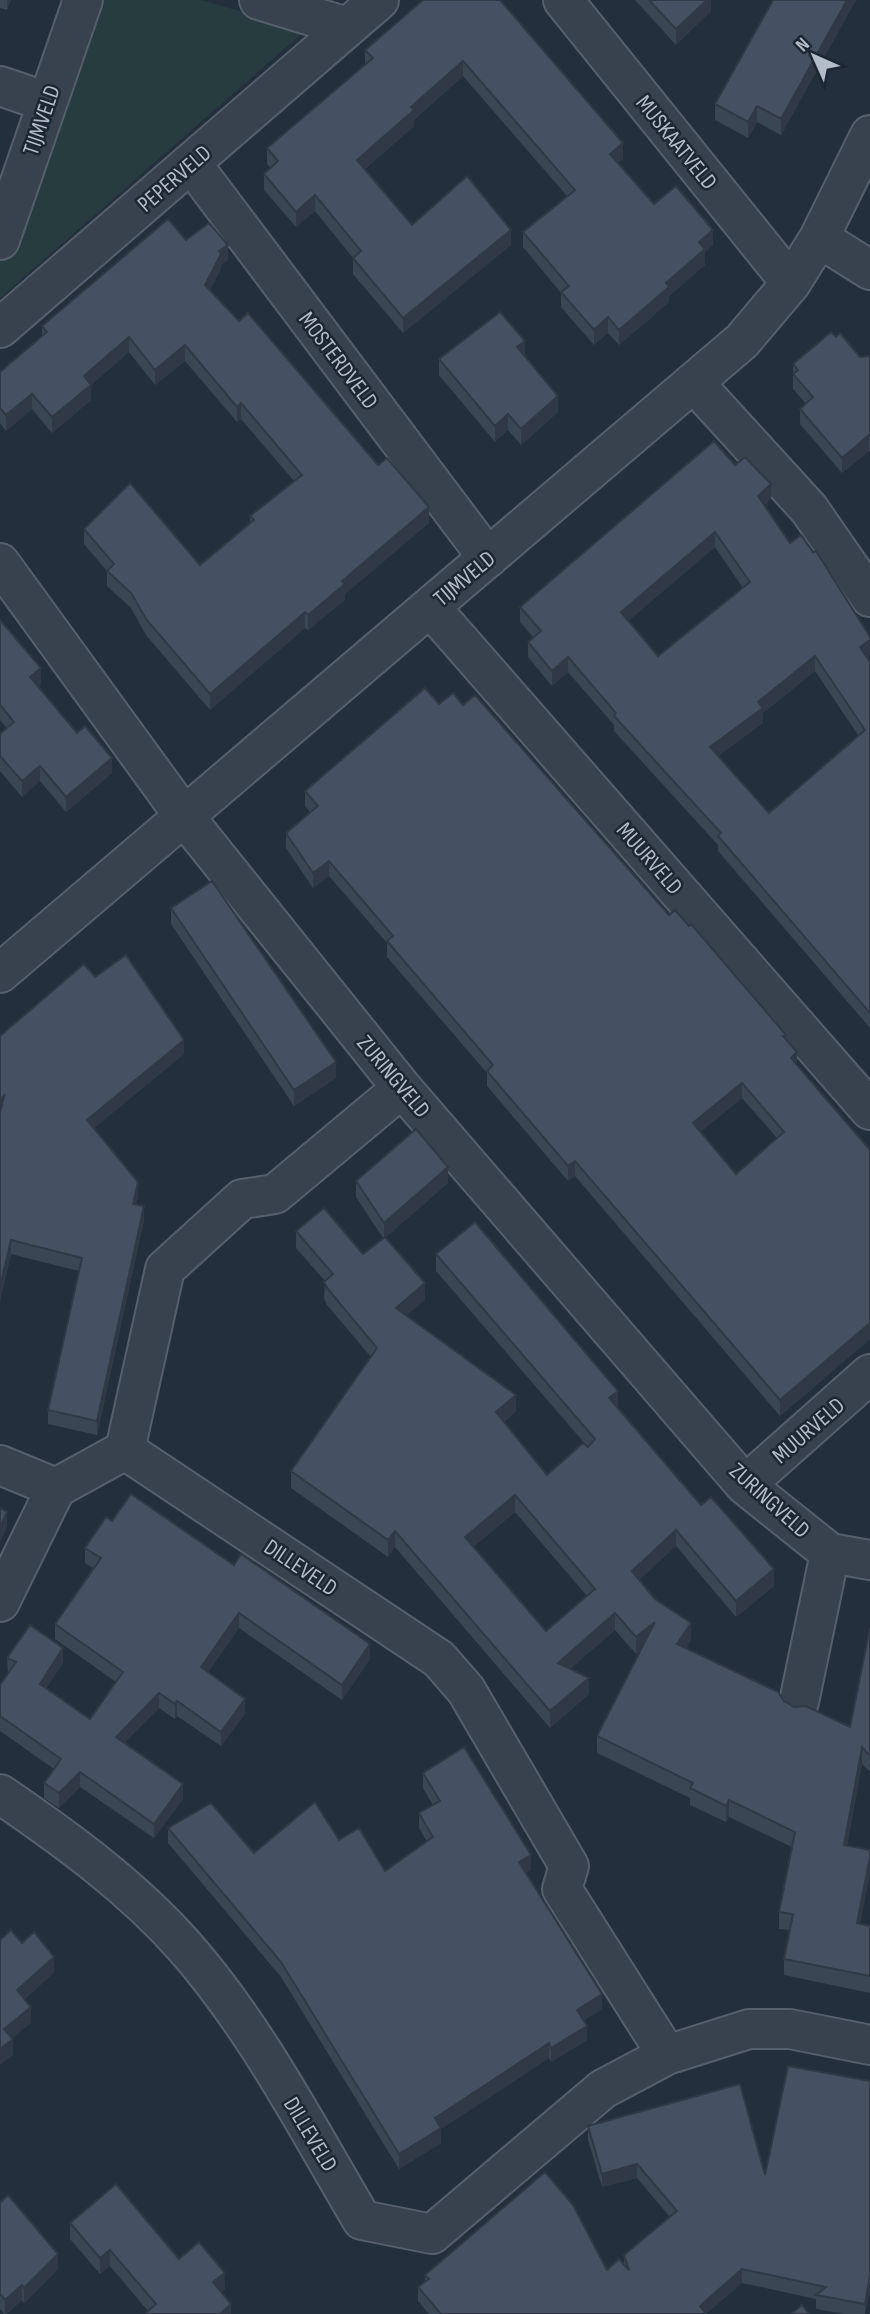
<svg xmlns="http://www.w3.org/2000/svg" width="870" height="2314" viewBox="0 0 870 2314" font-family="'Sofia Sans Condensed',sans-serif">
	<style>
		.green { fill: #263c3f }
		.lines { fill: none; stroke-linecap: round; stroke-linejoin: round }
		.minor-casing { stroke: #565f6c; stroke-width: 42 }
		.minor { stroke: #38414e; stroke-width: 38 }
		.wall { fill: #3b4654; fill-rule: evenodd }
		.shaded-wall { fill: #303945 }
		.building { fill: #455162; stroke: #303945; stroke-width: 2; fill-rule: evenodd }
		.labels { text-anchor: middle; stroke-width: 5; stroke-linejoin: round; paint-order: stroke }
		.street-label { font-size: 23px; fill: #b4bcc9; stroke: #1d2633 }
	</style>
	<rect width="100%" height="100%" fill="#242f3e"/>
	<!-- green -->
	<path class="green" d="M85,0h116l105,30 -306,268v-60z"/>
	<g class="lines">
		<defs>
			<path id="minor" d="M259,0l88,27
				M563,0l228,283
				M0,86l47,16
				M191,163l297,395
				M819,238l51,32
				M0,240l83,-240
				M0,328l379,-328
				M694,383l115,126 61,88
				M0,563l184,253 218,272 343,397 85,68 40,7
				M430,607l440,503
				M0,973l742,-632 49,-58 28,-45 51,-103
				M125,1450l314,209 27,31 103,176 -7,23 105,166
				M0,1465l56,23
				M745,1485l125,-111
				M0,1602l56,-114 69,-38 40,-181 77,-70 33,-5 127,-106
				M799,1702l31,-149
				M0,1794c66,45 132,93 185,153 71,81 122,180 177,273l70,14 171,-145 64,-34 82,-26h41l80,16"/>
		</defs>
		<!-- minor casing -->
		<use href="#minor" class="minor-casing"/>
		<!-- minor -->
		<use href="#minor" class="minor"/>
	</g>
	<!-- wall -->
	<path class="wall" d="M0,0h11l-4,10 -7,-2z
		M423,0l200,159 -5,4 36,41 59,41 -8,7v13l-36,31v6l-50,43 -11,-12 -14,12 -33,-38v-14l-38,-46v-15l44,-36 -104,-120 -49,44v6l-49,43 47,56 99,20 -108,88 -50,-59v-16l-38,-47 -19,16 -32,-37v-16l7,-6 -4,-4v-16l98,-83v-15z
		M635,0h76v11l-35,34z
		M773,0h83l-75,135 -24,-13 -9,16 -33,-18v-16z
		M186,240l42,20 -7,5v4l-11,21 29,31 139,144 51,58 -84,71v6l-37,30 -3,-2 -95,82 -64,-75 -15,-27 -24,-22v-15l-23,-27v-15l116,36 50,-43v-6l44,-35 -53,-62 -4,3 -52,-61 -30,24 -26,-33 -38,33v15l-39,33 -20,-24 -26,22 -6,-8v-51l42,-36v-10z
		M836,337l24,20 10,-1v95h-1l-27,22 -42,-49v-15l6,-5 -13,-15v-25z
		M525,357l33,55 -37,33 -13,-15 -13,12 -56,-67v-16z
		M735,465l36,34 -7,6 106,157v366l-152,-177v-6l-104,-114v-6l-46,-53 -16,14 -24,-29v-15l5,-5 -13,-15v-15zM715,547l28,41 -85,68 -30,-35zM815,671l43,64 -89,78 -51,-57 45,-33v-10z
		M0,620l41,64 -4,2 40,47 35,40 -46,39 -26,-31 -18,16 -22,-26v-37l7,-6 -7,-8z
		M439,704l24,1 206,210 117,124 11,26 73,85v189l-90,77 -205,-240 -7,5 -81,-95v-13l-100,-116v-14l-58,-67 -16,12 -27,-40v-15l24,-21 -5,-6v-15zM742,1098l35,40 -41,36 -36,-42z
		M171,908l165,170 -42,28 -123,-182z
		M95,977l89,77 -90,74 44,68 -2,8 8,16 -47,215 -49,-11v-14l31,-139 -68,-17 -11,47v-265z
		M356,1181l92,2 -62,54 39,63 -19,15 110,96 -12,11 43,53 40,-29 -151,-175v-17l182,153 83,98 73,81 -38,31 -60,-71 -37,34 52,60 -5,8 108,59 56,20 20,-99v143l-2,-1 -6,-6 -15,82 13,78 10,2v67l-86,-18v-16l5,-29 -10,-1v-17l13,-65 -63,-30 -3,5 -36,-17v-7l-93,-45v-17l43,-85 -4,3 -21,-24 -45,39 19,25 -39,34 -155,-181 -7,10 -97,-69v-17l80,-114 -44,-52 -3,-7 1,-17 -29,-33v-17l67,23 20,-16 -27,-41zM515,1512l72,84 -41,35 -73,-84z
		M112,1521l122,44 136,94 -28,41 -103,-72 -31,44 37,42 -24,32 -44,-30 -2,3 -16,-11 -35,35 59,56 -29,39 -74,-51 -21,21 -15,-10v-15l10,-14 -54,-38v-46l8,-11 -1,-16 56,5 -17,25 44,31 26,-37 -61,-43v-15l38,-56 -8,-5v-15z
		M423,1773l108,97 -5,3 76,136 -19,11 4,20 -36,22 -2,-4 -108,71v14l-42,26 -118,-192 -113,-134v-15l86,25 85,-13 46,31 42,-29 -8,-14v-15l14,-8 -10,-17z
		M870,2081l-5,233h-20l-29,-5v-10l-74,-16 -36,31h-277l-11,-13v-14l7,-6v-6l182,-5 17,-5v-10l46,-38 -33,-39 -35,9 -14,-47v-14l177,49z
		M0,2203l58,66 -34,34 -2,-3 -16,14h-2l-4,-5z
		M70,2223l109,36 46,30 -4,3 10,22h-85l2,-3 -38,-45 -10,8 -30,-35z"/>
	<!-- shaded-wall -->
	<path class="shaded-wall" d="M7,0h4l-4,10z
		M707,0h4v11l-35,34v-16z
		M847,0h9l-75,135v-16z
		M463,61v15l-49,44v6l-57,50v-16l54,-53z
		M757,106v16l-9,16v-16z
		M623,143v16l-13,11v-16z
		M315,195v16l-19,16v-15z
		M511,230v15l-108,88v-15z
		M713,230v15l-8,7v13l-36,31v6l-50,43v-15l47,-47 33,-41z
		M228,245v15l-7,5v4l-16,31v-15l14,-34z
		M608,317v16l-14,12v-15z
		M129,337v15l-38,33v15l-39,33v-16l32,-41z
		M525,341v16l-8,-10z
		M185,345v16l-30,24v-15z
		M32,394v15l-26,22v-16z
		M558,396v16l-37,33v-16z
		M241,403v16l-4,3v-15z
		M508,414v16l-13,12v-16z
		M869,435v16l-27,22v-15z
		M771,484v15l-13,12v-15z
		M429,507v16l-84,71v6l-37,30v-15l34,-34z
		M715,532v15l-94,80v-15z
		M305,612v16l-95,82v-16z
		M870,640v15l-10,7v-15z
		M815,656v15l-52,42v10l-53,39v-15l48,-45z
		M568,657v15l-16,14v-15z
		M41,668v16l-11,9v-16z
		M112,758v15l-46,39v-15z
		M40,766v15l-18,16v-16z
		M329,861v15l-16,12v-15z
		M184,1040v14l-97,80v-14z
		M797,1052v16l-6,-10z
		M336,1062v16l-42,28v-16z
		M742,1083v15l-49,40v-15z
		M4,1096l-4,18v-14z
		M575,1161v15l-7,5v-15z
		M448,1167v16l-64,56v-16z
		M138,1182v14l-5,22v-14z
		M144,1206v14l-47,215v-14z
		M11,1240v14l-11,47v-14z
		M425,1283v17l-29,24v-16z
		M870,1323v16l-90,77v-16z
		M618,1391v16l-9,-9z
		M516,1395v16l-20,17v-16z
		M515,1495v17l-50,42v-17z
		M7,1512v15l-7,16v-16z
		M676,1530v16l-44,41v-16z
		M395,1531v16l-7,10v-17z
		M774,1569v17l-38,31v-16z
		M239,1613v15l-38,53v-14z
		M615,1613v17l-57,49v-16z
		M655,1622v16l-19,16v-17z
		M691,1623v17l-14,20v-16z
		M370,1644v15l-28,41v-15z
		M63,1648v15l-23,35v-14z
		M589,1678v16l-39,34v-17z
		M159,1693v15l-43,43v-14z
		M245,1699v15l-24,32v-14z
		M177,1701v15l-2,3v-15z
		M862,1747v17l-18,98v-17z
		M80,1772v15l-21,21v-15z
		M183,1784v15l-29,39v-14z
		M729,1800v17l-3,5v-16z
		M531,1855v15l-12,7v-15z
		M870,1857v17l-13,66v-17z
		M54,1957v16l-37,33v-16z
		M602,1994v15l-25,16v-15z
		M31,2007v16l-27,22v-16z
		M587,2026v14l-36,22v-14z
		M13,2039v16l-13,10v-16z
		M549,2043v15l-108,71v14l-42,26v-15l36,-36z
		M637,2164v14l-35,9v-13z
		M110,2250v16l-10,8v-16z
		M58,2254v15l-34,34v-15z
		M742,2269v14l-36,31h-6v-8z
		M225,2273v16l-12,9v-16z
		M870,2276v14l-5,24v-10z
		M22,2285v15l-17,14v-14z
		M231,2304v10h-11z"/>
	<!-- building -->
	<path class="building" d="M423,0h77l123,143 -13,11 44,50 22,-18 37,44 -14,12 6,7 -39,34 3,4 -50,43 -11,-13 -14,13 -33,-38 8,-6 -46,-54 52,-42 -112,-129 -52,46 3,3 -57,50 55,65 55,-49 44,54 -108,88 -50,-60 8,-7 -46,-56 -19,17 -32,-38 14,-13 -11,-13 106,-90 -8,-8z
		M649,0h58l-31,29z
		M773,0h74l-66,119 -24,-13 -9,16 -33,-18z
		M168,219l18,21 23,-17 19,22 -9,6 2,3 -16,31 34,36 9,-8 130,152 9,-7 42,49 -87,74 3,3 -37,31 -3,-3 -95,82 -64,-75 -15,-26 -24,-22 7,-7 -30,-35 46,-46 70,82 54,-45 -4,-4 52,-41 -61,-72 -4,4 -52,-62 -30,25 -26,-33 -45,39 7,9 -39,32 -20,-23 -26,21 -6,-7v-36l47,-40 -5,-6z
		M500,312l25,29 -8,6 41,49 -37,33 -13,-15 -13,12 -56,-67z
		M831,332l5,5 4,-4 20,24 10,-1v80l-1,-1 -27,23 -42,-49 13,-12 -20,-23 5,-4 -5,-6z
		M714,441l21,24 10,-8 26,27 -13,12 32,47 11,-8 12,17 3,-1 54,86v3l-10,7 10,15v351l-152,-177 3,-3 -107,-117 2,-3 -48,-56 -16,14 -24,-29 13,-11 -21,-24zM715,532l35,50 -92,74 -37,-44zM815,656l50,74 -96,83 -59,-66 53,-39 -5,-6z
		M0,620l41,48 -11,9 47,56 8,-7 27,32 -46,39 -26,-31 -18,15 -22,-25v-22l14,-12 -14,-17z
		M425,688l14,16 14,-11 10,12 12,-10 194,220 6,-5 14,16 2,-2 95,111 -3,1 14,16 -6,6 79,92v173l-90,77 -205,-239 -7,5 -81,-95 6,-6 -106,-124 6,-5 -64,-75 -16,12 -27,-40 32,-27 -13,-15zM742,1083l42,49 -48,42 -43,-51z
		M212,881l124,181 -42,28 -123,-182z
		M126,955l58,85 -97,80 51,62 -5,22 11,2 -47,215 -49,-11 34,-152 -71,-18 -11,47v-174l4,-17 -4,4v-64l84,-72 11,13z
		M416,1129l32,38 -64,56 -28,-42z
		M324,1208l39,46 22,-17 40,46 -29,25 120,87 -20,17 51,63 36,-32 5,4 7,-8 -159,-185 39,-32 143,169 -9,7 92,107 10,-8 63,72 -38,32 -60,-71 -44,41 23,28 36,24 -14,21 101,48 6,9 10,6 12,-1 44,21 20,-99v126h-2l-6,-7 -18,98 26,5v7l-13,66 13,3v50l-86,-17 9,-45 -14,-2 16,-80 -66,-32 -3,6 -36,-18 3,-5 -96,-47 58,-114 -19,15 -21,-24 -57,50 31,15 -39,33 -155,-180 -7,9 -97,-69 86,-123 -50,-60 -3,-6 9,-8 -37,-43zM515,1495l80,94 -49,42 -81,-94z
		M131,1494l103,71 7,-11 129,90 -28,41 -103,-72 -38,54 44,32 -24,33 -44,-31 -2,3 -16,-11 -43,44 67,47 -29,40 -74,-52 -21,21 -15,-10 17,-24 -61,-43v-31l16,-23 -9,-4 23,-33 33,23 -23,36 50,35 33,-47 -68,-48 46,-66 -16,-10 21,-31 6,4z
		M0,1508l7,4 -7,15z
		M464,1747l67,108 -12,7 83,132 -25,16 10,16 -36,22 -2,-5 -114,75 6,10 -42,26 -118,-192 -113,-134 43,-25 43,50 61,-51 24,38 20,-12 26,43 48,-34 -14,-24 21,-12 -17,-28z
		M11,1930l11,13 12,-11 20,25 -37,33 14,17 -27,22 9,10 -13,10v-109z
		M788,2066l82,15v195l-5,28 -49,-9 10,-8 -84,-18 -42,37 5,6 -2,2h-262l-23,-27 11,-8 -4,-4 120,-103 28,33 34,65 12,-11 10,11 -5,-15 53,-44 -40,-47 -35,10 -14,-48 152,-42 25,91z
		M116,2184l63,75 20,-17 26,31 -12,9 18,22 -11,10h-73l-1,-1 10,-9 -46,-54 -10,8 -30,-35z
		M8,2195l50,59 -34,34 -2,-3 -17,15 -5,-6v-91z
		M802,2305l7,9h-18z"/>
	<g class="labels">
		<!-- street labels -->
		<g class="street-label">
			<text transform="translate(41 120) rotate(-71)" y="8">TIJMVELD</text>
			<text transform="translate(677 142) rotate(51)" y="8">MUSKAATVELD</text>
			<text transform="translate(174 178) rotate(-41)" y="8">PEPERVELD</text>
			<text transform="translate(339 360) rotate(53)" y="8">MOSTERDVELD</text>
			<text transform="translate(464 578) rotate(-40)" y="8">TIJMVELD</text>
			<text transform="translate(650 858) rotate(49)" y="8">MUURVELD</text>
			<text transform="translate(394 1076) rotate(50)" y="8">ZURINGVELD</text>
			<text transform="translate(808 1430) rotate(-41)" y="8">MUURVELD</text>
			<text transform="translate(770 1500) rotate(42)" y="8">ZURINGVELD</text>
			<text transform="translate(301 1567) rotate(34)" y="8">DILLEVELD</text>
			<text transform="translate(311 2134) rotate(59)" y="8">DILLEVELD</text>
		</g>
	</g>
	<!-- north arrow -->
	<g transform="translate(814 56) rotate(315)" stroke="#1d2633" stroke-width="5" paint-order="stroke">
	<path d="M0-5L12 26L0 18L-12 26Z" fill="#b4bcc9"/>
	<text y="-10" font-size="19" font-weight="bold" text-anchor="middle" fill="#b4bcc9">N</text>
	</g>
</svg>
